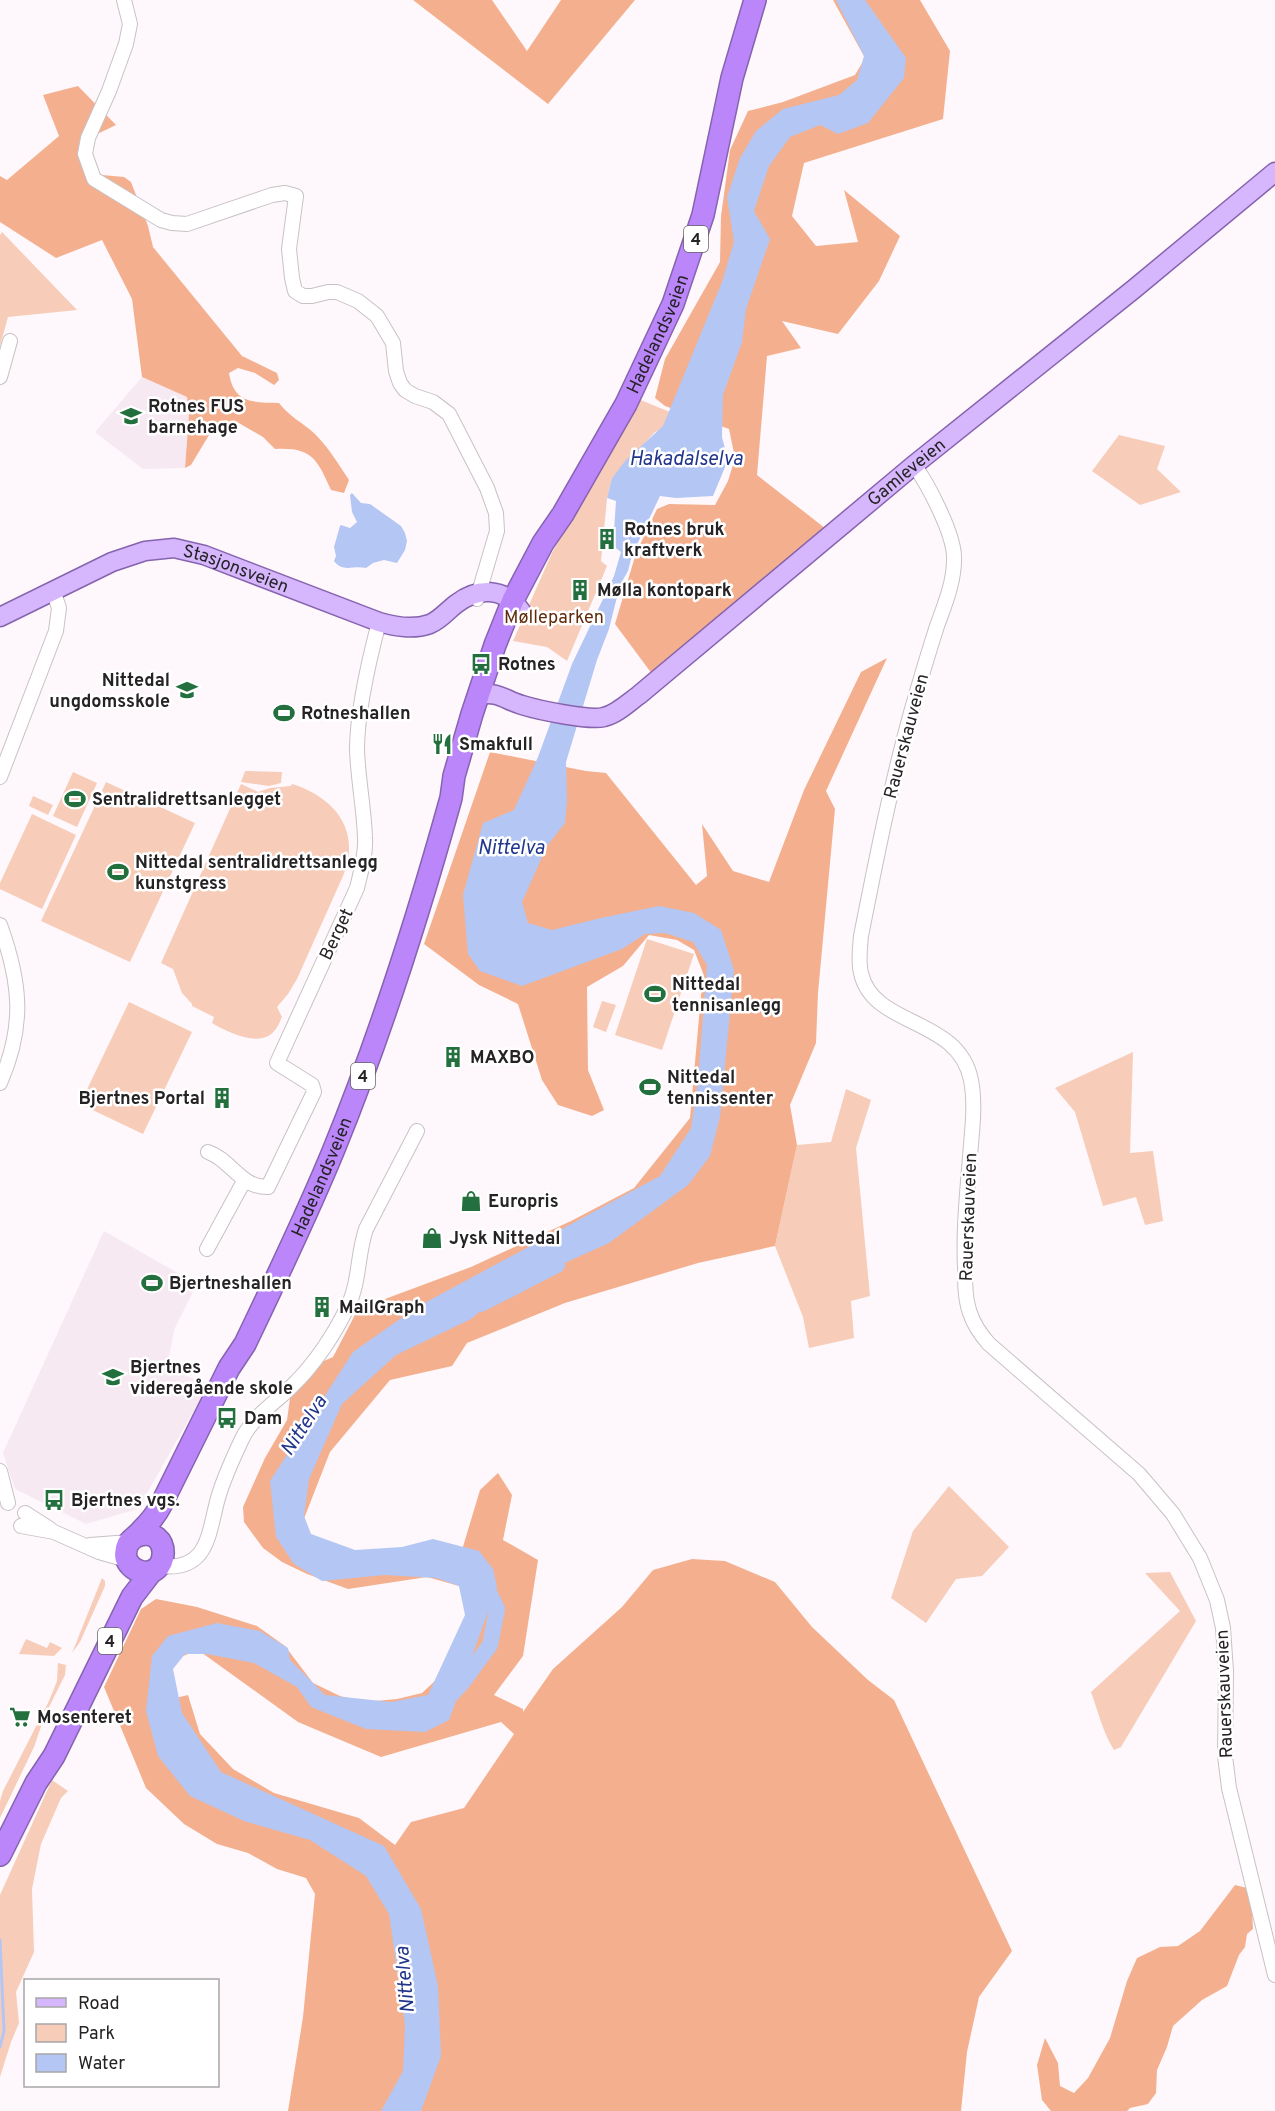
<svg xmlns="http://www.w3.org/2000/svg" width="1275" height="2111" viewBox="0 0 1275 2111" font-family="Overpass,sans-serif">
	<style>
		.built { fill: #f6e9f2 }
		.green { fill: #f7ccb8 }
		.forest { fill: #f4b08e; fill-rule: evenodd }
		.water { fill: #b3c6f4 }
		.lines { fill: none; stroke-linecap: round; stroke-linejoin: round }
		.stream { stroke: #b3c6f4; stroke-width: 3 }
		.river { stroke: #b3c6f4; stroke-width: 16 }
		.minor-casing { stroke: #c8c1c5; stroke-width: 16 }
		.major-casing { stroke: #8663af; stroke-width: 21 }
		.highway-casing { stroke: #8663af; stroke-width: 24 }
		.minor { stroke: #fff; stroke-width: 14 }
		.major { stroke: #d6b6fc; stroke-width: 18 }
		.highway { stroke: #ba86fa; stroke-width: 21 }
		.labels { text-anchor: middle; stroke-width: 5; stroke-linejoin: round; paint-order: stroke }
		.shield { fill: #fff; stroke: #676566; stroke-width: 1.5 }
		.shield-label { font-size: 16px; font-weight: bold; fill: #262325 }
		.street-label { font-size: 18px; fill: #262325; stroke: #fff }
		.poi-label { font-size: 18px; font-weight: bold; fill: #262325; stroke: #fff; text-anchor: start }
		.park-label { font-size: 18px; fill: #602b0c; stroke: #fff }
		.water-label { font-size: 20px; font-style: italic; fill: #20358b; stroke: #fff }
	</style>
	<rect width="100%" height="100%" fill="#fef8fc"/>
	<!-- built -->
	<path class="built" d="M142,377l45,20 2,17 -4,54 -42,1 -48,-37z
		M104,1231l93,53 -23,46 -7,39 42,15 -71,125 -52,15 -71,-35 -12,-36z"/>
	<!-- green -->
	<path class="green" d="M2,232l75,78 -69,7 -8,29v-111z
		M638,399l37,15 -7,12 -13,6 -43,46 -5,20 -6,63 6,5 -40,95 -20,-14 -34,-6 39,-88z
		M1119,435l46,11 -8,23 24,23 -41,13 -48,-34z
		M245,771l37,1 -1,11 -12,3 -28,-4z
		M73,772l24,11 -20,44 -24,-11z
		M106,782l89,41 -65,139 -89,-41z
		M241,784l17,8 12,-4 21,-2 1,-2c42,13 70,46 51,92l-46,103 -9,15 -11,13 5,10c-2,4 -4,10 -7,13 -14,19 -48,2 -63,-7l2,-6 -22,-11v-2l-10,-11 -9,-24 -12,-6z
		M33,796l20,9 -5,10 -19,-9z
		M32,814l44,21 -34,74 -42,-20v-6z
		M647,939l47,15 -32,96 -47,-15z
		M602,1001l14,4 -10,27 -13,-5z
		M129,1002l63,30 -49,102 -63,-30z
		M1133,1052l-3,101 23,-2 10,70 -18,4 -9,-28 -33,9 -28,-94 -20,-24z
		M846,1089l25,11 -15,48 14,148 -19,5 3,37 -45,10 -6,-31 -28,-71 22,-101 34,-3z
		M949,1486l60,61 -27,29 -26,3 -30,44 -35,-25 22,-67z
		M1170,1572l26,49 -75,126 -7,3c-11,-17 -16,-39 -23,-58l89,-81 -35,-38z
		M102,1578l3,3v5l-25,56 -8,11z
		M26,1639l21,9 3,-6 12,6 -8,8 -35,-2z
		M58,1663l8,2 -1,10 -20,40 -11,32 -34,71v-17l3,-10 46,-90 8,-20z
		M52,1780l16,11 -7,7 -20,46 -9,45 2,63 -18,40 3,31 -8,19 -11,35v-182z"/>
	<!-- forest -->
	<path class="forest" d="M413,0h79l35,51 34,-51h74l-87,104z
		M833,0h87l30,51 -7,68 -139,44 -12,53 24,30 42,-4 -14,-52 56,46 -21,45 -41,53 -56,-13 19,27 -34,8 -10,119 73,57 -175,146 -40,-54 21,-71 21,-44 12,-5 46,1 13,-24 7,-23 -6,-29 -64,-23 -10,-8 10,-39 55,-97 1,-46 9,-66 18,-39 35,-9 72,-27 10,-17z
		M78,86l38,39 -27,13 1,27 12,10 22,2 7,5 17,44 5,21 89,109 35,17 2,7 -5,5 -19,-12 -17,-5 -9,5c5,31 24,29 50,30 12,15 23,19 36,31 14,14 24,31 34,46l-5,13 -13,-3c-14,-31 -19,-43 -56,-41l-12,-12 -26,-15 -22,3 -24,40 -6,3 4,-54 -2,-17 -45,-20 -10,-78 -30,-59 -46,18 -56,-36v-46l7,4 52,-44 -16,-41z
		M887,658l-61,133 9,18 -17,184 -2,50 -26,62 7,40 -22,101 -77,17 -133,40 -98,40 -15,23 -62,14 -60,72 -32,82 38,30 126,-14 18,-60 18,-17 14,22 -9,45 35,20 -15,96 -29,39 29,14v3l30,-43 69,-62 31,-37 39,-11 33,2 50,21 37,45 56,53 26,20 118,251 -33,46 -12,55 -6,59h-673l15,-94 12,-123 -9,-16 -29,-9 -29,-16 -31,-9 -33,-20 -38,-36 -42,-101 37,-78 15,-10 41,8 60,19 28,20 28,37 27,13 24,6 33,-3 25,-6 16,-15 32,-60 -11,-32 -32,-9 -79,12 -41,-15 -25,-12 -19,-14 -19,-26 -1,-15 22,-49 22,-38 5,-36 25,-20 16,-7 25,-48 113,-42 100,-46 63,-33 56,-70 13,-145 -9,-23 -17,-10 -28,-5 -26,31 -36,21 1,83 16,40 -12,6 -34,-11 -16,-25 -24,-76 -39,-19 -55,-41 66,-192 96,19 20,2 90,112 11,-9 -5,-52 31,47 36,11 35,-92 57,-118zM198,1650l100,72 83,35 120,-35 13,12 -50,74 -53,14 -16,23 -36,-27 -85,-25 -41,-24 -33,-35 -12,-39 -29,7 2,-37z
		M1235,1885l16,4 2,40 -6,5 -2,13 -6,8 -12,31 -25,14 -29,26 -6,21 -10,23 -1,23 -8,11 -18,4 -3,3h-76l-9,-11 -5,-35 8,-27 13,25 2,23 14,7 14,-15 22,-40 17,-57 10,-23 23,-11 18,-1 22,-15z"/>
	<!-- water -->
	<path class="water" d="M836,0h29l41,58 -2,20 -36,45 -30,11 -18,-9 -30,12 -21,29 -15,45 16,28 -24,70 -4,33 -19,53 -1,42 6,23 -15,36 -37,2 -16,-2 -28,59 -4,16 -8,14 -11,44 -12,31 -31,102 1,39 -2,22 -18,23 -25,56 6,21 24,7 49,-12 58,-12 35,7 27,17 13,40 -14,147 -10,39 -22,29 -79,58 -102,46 -36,30 -75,36 -54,49 -33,75 -5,37 7,18 44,16 47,-3 31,-8 46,12 14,18 4,18 -48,133 -24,12 -59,-3 -55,-22 -14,-20 -43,-24 -47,-9h-22l-12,15 9,44 39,59 163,74 37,63 17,77 3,70 -20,55h-40l22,-40 2,-46 -16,-111 -23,-38 -56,-36 -66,-19 -54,-25 -32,-40 -12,-45 6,-55 16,-20 49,-13 43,8 28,17 2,12 35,35 66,7 37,-7 37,-80 -6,-29 -23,-8 -51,-3 -63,6 -28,-17 -18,-27 -6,-56 83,-129 64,-45 243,-131 31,-48 7,-48 9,-115 -14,-23 -28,-9 -20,1 -23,15 -100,37 -42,-15 -12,-17 -5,-59 20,-72 31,-13 24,-53 34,-93 42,-88 7,-24 -8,-6 3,-45 -9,-3 5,-20 14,-18 37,-34 59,-144 12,-40 -7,-45 13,-39 16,-27 27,-22 56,-14 18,-15 7,-24z
		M352,493l9,10 9,1 31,22 4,7 2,8 -2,9 -8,13 -13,-3 -11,3 -7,5c-13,-3 -23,5 -32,-7l2,-5 -2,-9 6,-21 1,-1 9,3 7,-6 -5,-10 -2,-17z"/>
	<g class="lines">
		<!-- stream -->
		<path class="stream" d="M0,1940l4,91 -4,16"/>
		<!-- river -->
		<path class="river" d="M481,1304l76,-39
			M448,1698l14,-15 28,-38 7,-36 -14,-29"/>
		<defs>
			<path id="minor" d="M124,0l6,24 -4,20 -17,47 -21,47 -3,16 9,25 67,41 11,3 15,1 85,-29 13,-2 11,3 -7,53 3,29 3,13 8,5h9l16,-4h9l21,9 19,15 16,27 3,28 4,12 5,7 10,6 18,6 16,12 38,74 9,25 1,18 -20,68
				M0,377l10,-36
				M914,465c14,19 39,67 40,91 1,24 -9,48 -17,70 -9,28 -17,55 -25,83 -21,75 -36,151 -51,227 -1,12 -3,25 0,37 12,55 97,43 110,107 4,21 2,43 0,64 -3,41 -8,83 -6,124 0,15 0,31 5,45 4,12 11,22 19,31l150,130 34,40 27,44 17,42 6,28 3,43 -1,85 4,32 46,187
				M0,777l56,-146 3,-23 -6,-18
				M0,925c21,58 25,101 0,158
				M208,1152c23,8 33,36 60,35l46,-95 -2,-7 -35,-22 80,-175c4,-17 9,-33 8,-50 -1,-30 -7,-59 -8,-88 0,-39 12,-90 22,-128
				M207,1249l37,-68
				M0,1471l8,32
				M25,1513l25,16
				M21,1526l33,6 45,20 28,8
				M90,1545l40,-3
				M159,1566c50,6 49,-32 59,-68 6,-21 15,-40 24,-59 11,-23 33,-36 50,-53 22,-21 42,-51 55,-78 13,-25 10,-53 19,-79l51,-98"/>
			<g id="major">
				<path id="s1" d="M0,617l112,-55 33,-11 29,-3 30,7 175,67c17,5 34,8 51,2 10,-4 17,-13 26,-20 22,-17 48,-17 65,7"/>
				<path id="s2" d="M479,695c19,-4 26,5 43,10 16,5 68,16 82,12 13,-3 25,-15 35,-22l275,-230 220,-176 141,-117"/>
			</g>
			<g id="highway">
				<path id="s3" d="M137,1536c36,-12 33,46 2,35 -6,-2 -11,-7 -13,-13 -1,-5 0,-10 2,-14 3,-5 9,-8 13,-13 8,-8 15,-16 20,-26l68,-137 16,-24c31,-65 62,-129 89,-195 47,-115 84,-232 117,-351l3,-22 18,-62 23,-69 18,-45 30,-57 20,-29 63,-110 47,-100 30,-89 29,-137 23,-78"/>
				<path d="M0,1855l36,-72 18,-27 78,-159 20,-26"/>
			</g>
		</defs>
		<!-- minor casing -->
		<use href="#minor" class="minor-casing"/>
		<!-- major casing -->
		<use href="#major" class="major-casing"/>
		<!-- highway casing -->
		<use href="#highway" class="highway-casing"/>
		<!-- minor -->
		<use href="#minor" class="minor"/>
		<!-- major -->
		<use href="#major" class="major"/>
		<!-- highway -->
		<use href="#highway" class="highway"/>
	</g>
	<!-- icons -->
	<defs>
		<symbol id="school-bare" viewBox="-9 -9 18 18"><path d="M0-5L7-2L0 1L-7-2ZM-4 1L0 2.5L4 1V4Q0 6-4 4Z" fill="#236f3d" stroke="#fff" stroke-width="2.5" paint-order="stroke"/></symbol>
		<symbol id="building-bare" viewBox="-9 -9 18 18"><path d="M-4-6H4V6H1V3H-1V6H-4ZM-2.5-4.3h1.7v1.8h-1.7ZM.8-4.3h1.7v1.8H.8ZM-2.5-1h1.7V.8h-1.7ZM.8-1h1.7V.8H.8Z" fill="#236f3d" stroke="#fff" stroke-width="2.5" paint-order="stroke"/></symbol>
		<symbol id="bus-bare" viewBox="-9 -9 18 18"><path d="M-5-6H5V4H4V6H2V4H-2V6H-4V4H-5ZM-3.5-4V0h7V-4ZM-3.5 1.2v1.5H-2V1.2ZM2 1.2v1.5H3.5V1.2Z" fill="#236f3d" stroke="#fff" stroke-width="2.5" paint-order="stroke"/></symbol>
		<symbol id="stadium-bare" viewBox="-9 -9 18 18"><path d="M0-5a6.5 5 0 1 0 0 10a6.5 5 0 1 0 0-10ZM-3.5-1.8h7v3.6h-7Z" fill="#236f3d" stroke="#fff" stroke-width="2.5" paint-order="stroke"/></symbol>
		<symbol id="restaurant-bare" viewBox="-9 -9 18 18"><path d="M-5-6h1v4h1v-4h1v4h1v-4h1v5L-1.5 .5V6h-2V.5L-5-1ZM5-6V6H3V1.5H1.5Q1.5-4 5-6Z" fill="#236f3d" stroke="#fff" stroke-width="2.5" paint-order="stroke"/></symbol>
		<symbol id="shop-bare" viewBox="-9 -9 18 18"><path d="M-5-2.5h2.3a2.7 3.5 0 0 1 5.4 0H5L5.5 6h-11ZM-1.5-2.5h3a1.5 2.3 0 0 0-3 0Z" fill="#236f3d" stroke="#fff" stroke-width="2.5" paint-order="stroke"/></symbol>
		<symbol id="supermarket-bare" viewBox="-9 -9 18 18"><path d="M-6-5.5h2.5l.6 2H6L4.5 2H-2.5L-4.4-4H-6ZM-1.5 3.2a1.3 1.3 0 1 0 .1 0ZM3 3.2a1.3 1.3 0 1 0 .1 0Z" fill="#236f3d" stroke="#fff" stroke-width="2.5" paint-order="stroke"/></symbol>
	</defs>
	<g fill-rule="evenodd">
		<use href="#school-bare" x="116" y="401" width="30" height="30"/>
		<use href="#building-bare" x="592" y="524" width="30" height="30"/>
		<use href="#building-bare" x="565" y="575" width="30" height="30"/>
		<use href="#bus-bare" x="466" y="649" width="30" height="30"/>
		<use href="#school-bare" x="172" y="675" width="30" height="30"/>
		<use href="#stadium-bare" x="269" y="698" width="30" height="30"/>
		<use href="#restaurant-bare" x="427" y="729" width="30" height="30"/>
		<use href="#stadium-bare" x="60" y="784" width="30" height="30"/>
		<use href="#stadium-bare" x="103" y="857" width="30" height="30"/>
		<use href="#stadium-bare" x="640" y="979" width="30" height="30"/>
		<use href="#building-bare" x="438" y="1042" width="30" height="30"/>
		<use href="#stadium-bare" x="635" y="1072" width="30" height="30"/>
		<use href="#building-bare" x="207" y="1083" width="30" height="30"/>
		<use href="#shop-bare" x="456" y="1186" width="30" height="30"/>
		<use href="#shop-bare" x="417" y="1223" width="30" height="30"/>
		<use href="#stadium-bare" x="137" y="1268" width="30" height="30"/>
		<use href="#building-bare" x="307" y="1292" width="30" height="30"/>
		<use href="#school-bare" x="98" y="1362" width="30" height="30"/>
		<use href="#bus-bare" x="212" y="1403" width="30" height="30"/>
		<use href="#bus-bare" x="39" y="1485" width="30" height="30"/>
		<use href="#supermarket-bare" x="5" y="1702" width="30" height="30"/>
	</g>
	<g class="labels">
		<!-- shield labels -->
		<g class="shield">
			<rect x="684" y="226" width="24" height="26" rx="4.5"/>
			<rect x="351" y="1063" width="24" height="26" rx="4.5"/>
			<rect x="98" y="1628" width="24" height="26" rx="4.5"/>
		</g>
		<g class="shield-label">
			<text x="696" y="245">4</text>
			<text x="363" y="1082">4</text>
			<text x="110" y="1647">4</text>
		</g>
		<!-- street labels -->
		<g class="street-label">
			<text dy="6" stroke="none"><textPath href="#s3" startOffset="1436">Hadelandsveien</textPath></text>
			<text dy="6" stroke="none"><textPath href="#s2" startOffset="518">Gamleveien</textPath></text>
			<text dy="6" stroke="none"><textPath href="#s1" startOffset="254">Stasjonsveien</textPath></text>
			<text transform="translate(906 736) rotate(-75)" y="6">Rauerskauveien</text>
			<text transform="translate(336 934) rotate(-65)" y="6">Berget</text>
			<text dy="6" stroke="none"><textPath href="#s3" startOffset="524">Hadelandsveien</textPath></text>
			<text transform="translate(968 1217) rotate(-88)" y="6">Rauerskauveien</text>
			<text transform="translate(1224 1694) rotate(-92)" y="6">Rauerskauveien</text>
		</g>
		<!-- poi labels -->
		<g class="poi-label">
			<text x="148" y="412">Rotnes FUS<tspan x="148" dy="21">barnehage</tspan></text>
			<text x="624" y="535">Rotnes bruk<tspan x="624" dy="21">kraftverk</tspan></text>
			<text x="597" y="596">Mølla kontopark</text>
			<text x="498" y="670">Rotnes</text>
			<text x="170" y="686" text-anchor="end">Nittedal<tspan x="170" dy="21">ungdomsskole</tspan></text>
			<text x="301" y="719">Rotneshallen</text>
			<text x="459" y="750">Smakfull</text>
			<text x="92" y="805">Sentralidrettsanlegget</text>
			<text x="135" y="868">Nittedal sentralidrettsanlegg<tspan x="135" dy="21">kunstgress</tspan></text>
			<text x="672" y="990">Nittedal<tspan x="672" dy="21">tennisanlegg</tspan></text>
			<text x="470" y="1063">MAXBO</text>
			<text x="667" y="1083">Nittedal<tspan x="667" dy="21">tennissenter</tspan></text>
			<text x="205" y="1104" text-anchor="end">Bjertnes Portal</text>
			<text x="488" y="1207">Europris</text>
			<text x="449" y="1244">Jysk Nittedal</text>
			<text x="169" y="1289">Bjertneshallen</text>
			<text x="339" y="1313">MailGraph</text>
			<text x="130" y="1373">Bjertnes<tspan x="130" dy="21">videregående skole</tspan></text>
			<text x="244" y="1424">Dam</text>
			<text x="71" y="1506">Bjertnes vgs.</text>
			<text x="37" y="1723">Mosenteret</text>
		</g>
		<!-- park labels -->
		<g class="park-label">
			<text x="554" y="623">Mølleparken</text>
		</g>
		<!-- water labels -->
		<g class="water-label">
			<text x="686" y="465">Hakadalselva</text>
			<text x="511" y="854">Nittelva</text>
			<text transform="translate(303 1425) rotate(-57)" y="7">Nittelva</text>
			<text transform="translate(404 1980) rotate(-95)" y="7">Nittelva</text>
		</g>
	</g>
	<!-- legend -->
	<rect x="24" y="1979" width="195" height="108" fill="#ffffff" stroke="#a8a7a8" stroke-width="1.5"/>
	<rect x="36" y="1998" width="30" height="9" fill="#d6b6fc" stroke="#a8a7a8" stroke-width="1.5"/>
	<text x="78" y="2009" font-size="18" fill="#262325">Road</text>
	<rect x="36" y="2024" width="30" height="18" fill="#f7ccb8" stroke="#a8a7a8" stroke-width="1.5"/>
	<text x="78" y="2039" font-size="18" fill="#262325">Park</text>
	<rect x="36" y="2054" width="30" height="18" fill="#b3c6f4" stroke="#a8a7a8" stroke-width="1.5"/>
	<text x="78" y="2069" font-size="18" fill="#262325">Water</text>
</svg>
